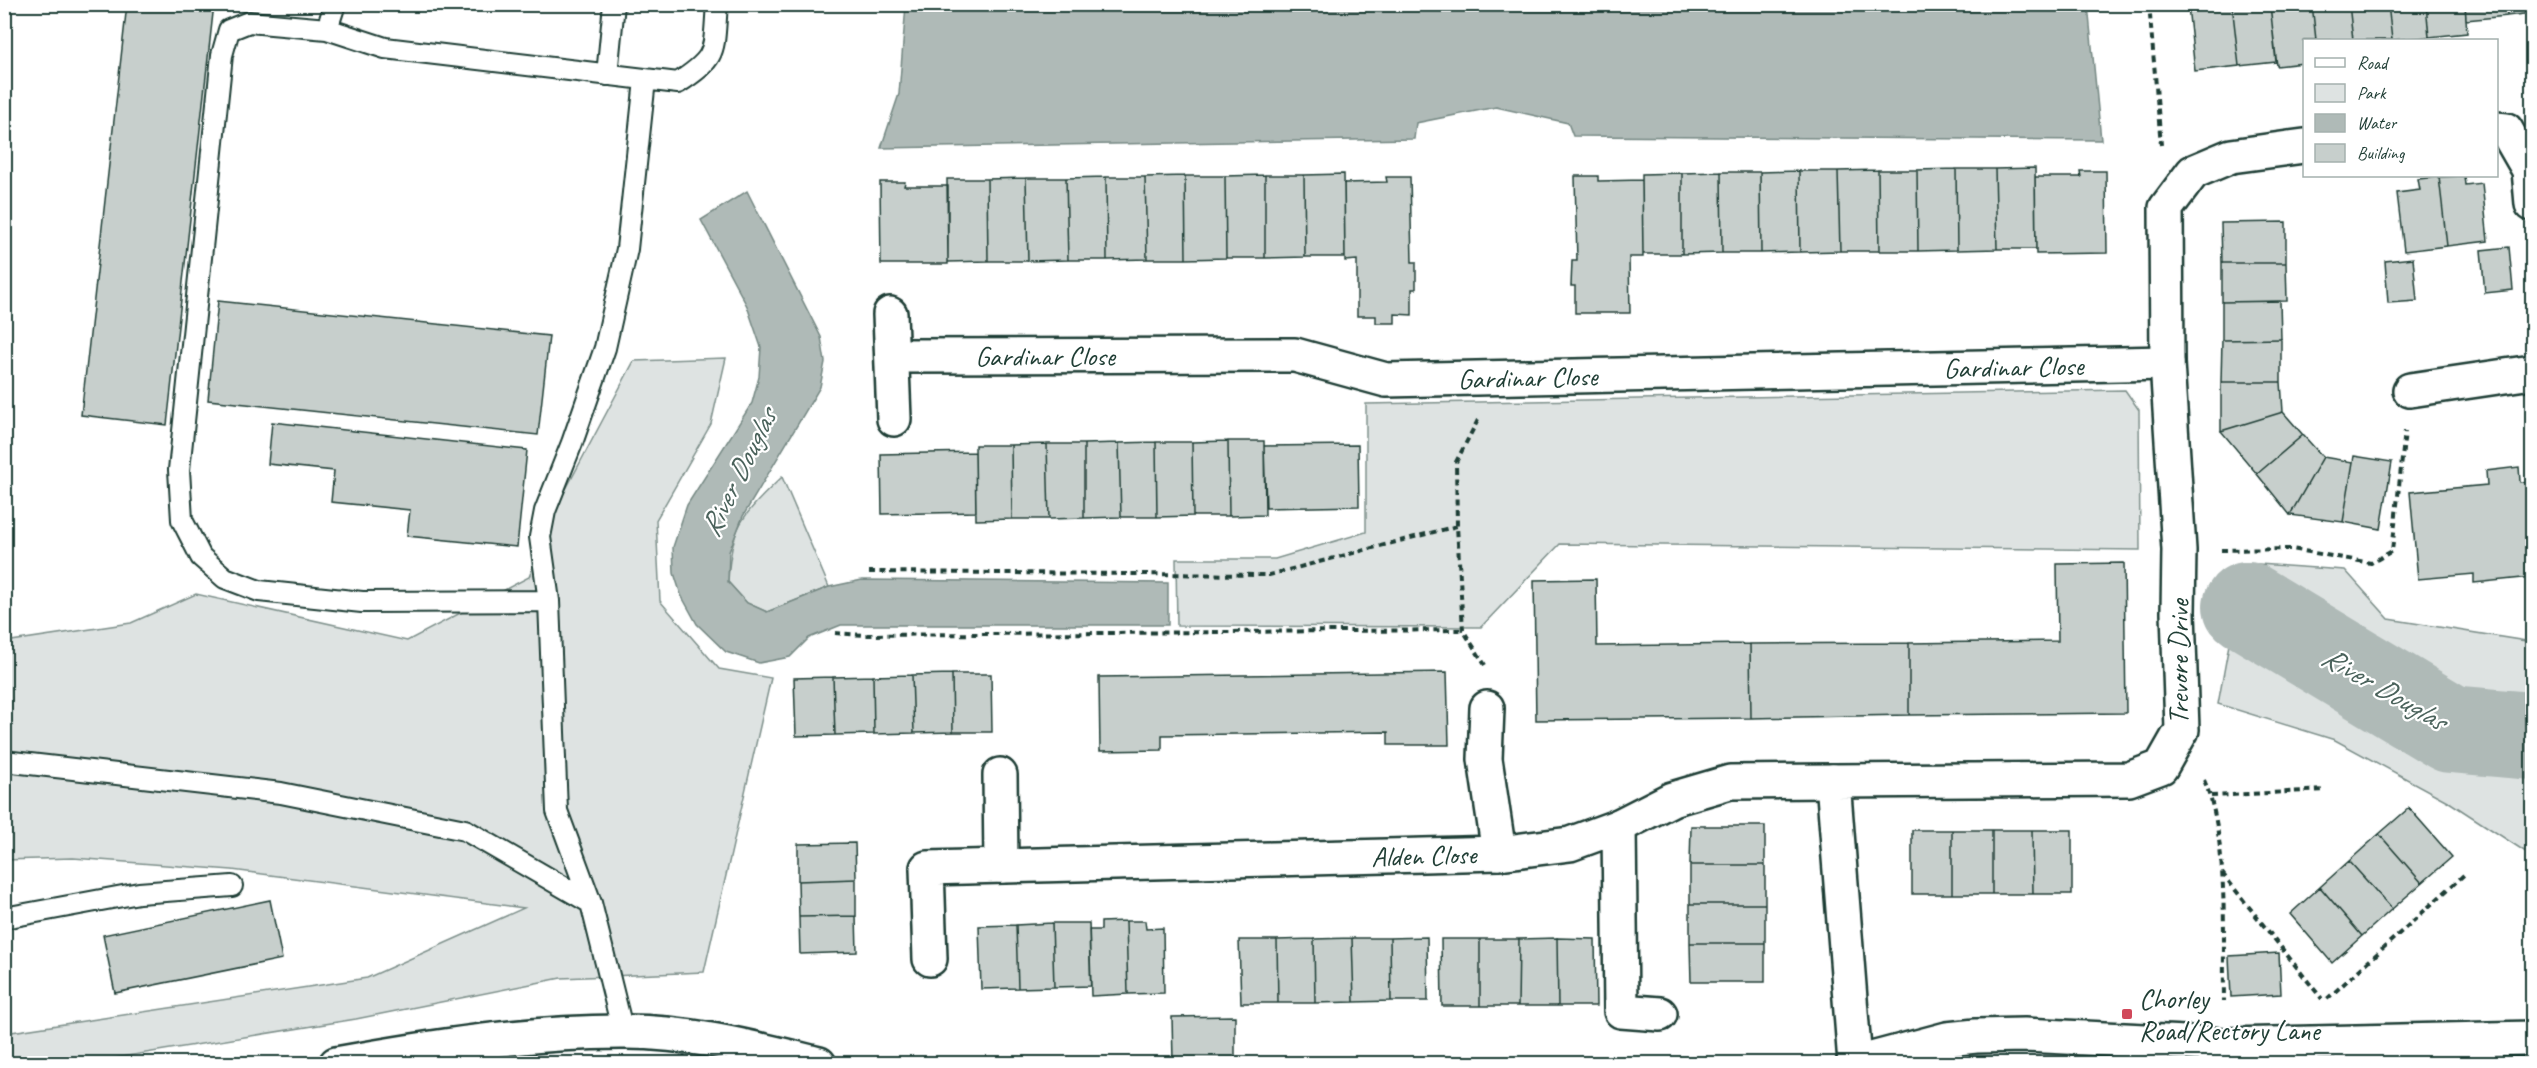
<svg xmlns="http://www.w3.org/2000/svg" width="2537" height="1068" viewBox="0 0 2537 1068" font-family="Caveat,sans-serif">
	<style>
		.green { fill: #dee3e2; stroke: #7e908b; stroke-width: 1.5 }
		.water { fill: #afbab7; stroke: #758883; stroke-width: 1.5 }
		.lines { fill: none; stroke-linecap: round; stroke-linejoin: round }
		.river { stroke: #afbab7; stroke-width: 88 }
		.building { fill: #c7cfcc; stroke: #1f3d34; stroke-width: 1.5 }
		.service-casing { stroke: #1f3d34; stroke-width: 24 }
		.minor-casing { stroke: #1f3d34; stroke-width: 38 }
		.primary-casing { stroke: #1f3d34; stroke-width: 38 }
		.path { stroke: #1f3d34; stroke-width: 4; stroke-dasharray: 6 4.5; stroke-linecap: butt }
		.service { stroke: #fff; stroke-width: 20 }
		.minor { stroke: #fff; stroke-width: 33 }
		.primary { stroke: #fff; stroke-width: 33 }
		.poi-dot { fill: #d1495b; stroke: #fff; stroke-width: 2 }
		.labels { text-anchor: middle; stroke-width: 4.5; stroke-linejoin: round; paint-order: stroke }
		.street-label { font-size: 28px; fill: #1f3d34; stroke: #fff }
		.poi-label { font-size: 28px; fill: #1f3d34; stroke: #fff; text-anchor: start }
		.water-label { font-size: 30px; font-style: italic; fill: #4a625b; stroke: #fff }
	</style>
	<rect width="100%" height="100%" fill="#fff"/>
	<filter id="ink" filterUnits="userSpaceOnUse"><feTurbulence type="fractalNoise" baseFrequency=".0167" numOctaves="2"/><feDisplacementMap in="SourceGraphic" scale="12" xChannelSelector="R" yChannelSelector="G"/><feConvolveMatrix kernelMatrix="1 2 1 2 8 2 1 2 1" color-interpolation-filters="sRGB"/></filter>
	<g filter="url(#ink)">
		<!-- green -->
		<path class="green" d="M726,358l-15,66 -55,96 4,81 59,68 52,9 -67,294 -143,6 -205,41 -272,44 -79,1v-31l362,-55 157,-70 -292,-38 -159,-12 -68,2v-218l126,-19 65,-29 211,47 122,-64 28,-71 77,-145z
			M2125,390l14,20 1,140 -580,-6 -79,83 -304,-1 -1,-67h99l91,-27v-128z
			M782,477l47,110 -62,25 -20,-9 -19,-21c3,-58 15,-67 54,-105z
			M2244,563l101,7 44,49 143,23v214l-83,-54 -114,-62 -117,-36z"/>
		<!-- water -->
		<path class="water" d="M906,5h1182l13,135 -528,-4 -5,-13 -72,-16 -80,16 -2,16 -533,9 18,-54z
			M747,191l74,146 4,25 -5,25 -77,129 -14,36 -1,30 19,21 20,9 62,-25 33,-7 306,3v42h-327l-32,13 -19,19 -31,6 -33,-11 -29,-28 -16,-29 -7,-22 -1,-26 14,-42 65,-102 7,-26 2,-30 -14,-41 -46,-86z"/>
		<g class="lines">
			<!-- river -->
			<path class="river" d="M2247,606l204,123 81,7"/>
		</g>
		<!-- building -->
		<path class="building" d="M127,4h87l-47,421 -86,-10z
			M2232,4l7,62 -44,5 -7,-65z
			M2232,4h38l6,58 -37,4z
			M2312,4h37l4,36h-37z
			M2312,4l4,36h-12v23l-27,3 -7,-60z
			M2349,4h39l4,36h-39z
			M2388,4h38l3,33 -37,3z
			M2426,4h39l2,29 -38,4z
			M2465,4h41l1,12 -41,4z
			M2506,4h26v9l-25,3z
			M2035,168l1,81h-39l-2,-80z
			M1956,169l1,81 -39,1 -1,-81z
			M1956,169h39l2,80 -40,1z
			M1878,170l1,81h-39l-2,-80z
			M1878,170h39l1,81h-39z
			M1799,171l1,81 -39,1 -1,-81z
			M1799,171h39l2,80 -40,1z
			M2080,171h26l1,82 -71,1 -1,-77h46z
			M1721,172l1,81 -40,1v-81z
			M1721,172h39l1,81h-39z
			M1682,173v81h-39l-1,-80z
			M1344,174l1,83h-40l-1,-82z
			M1265,175h39l1,82 -40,1z
			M1265,175v83h-39l-1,-82z
			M1185,176h40l1,82 -40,1z
			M1185,176l1,83h-39l-2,-82z
			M1575,176h23v5l44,-1 1,77h-14l1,56h-55v-27h-4l1,-25h5z
			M2464,176l1,9 17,-2 6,58 -41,5 -8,-69z
			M1106,177h39l2,82 -40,1z
			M1106,177l1,83h-39l-2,-82z
			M1386,177h24l2,85h4v27h-4v26l-17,-1v9h-19v-7h-19v-56l-12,1 -1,-78 43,-1z
			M2439,177l8,69 -43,5 -7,-58 23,-3 -2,-11z
			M1026,178h40l2,82 -40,1z
			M1026,178l2,83h-40l-1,-82z
			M947,179h40l1,82 -40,1z
			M880,182h25l-1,4h44v78h-67z
			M2286,222v41h-64l-1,-40z
			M2509,247l4,43 -28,3 -4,-43z
			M2413,258l4,43 -29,2 -3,-42z
			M2222,263h64l1,38 -65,1z
			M218,301l331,35 -11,99 -330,-35z
			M2280,301l1,38 -59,1v-38z
			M2281,339v43h-60l1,-42z
			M2221,382h60l2,30 -62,19z
			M2283,412l20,23 -46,39 -36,-43z
			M272,422l255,28 -10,97 -110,-11 3,-26 -79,-8 3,-31 -66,-7z
			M2303,435l20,22 -33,58 -33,-41z
			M1228,441l1,75h-36l-1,-74z
			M1228,441h36l1,74 -36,1z
			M1156,442l1,75h-36l-2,-74z
			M1156,442h36l1,74 -36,1z
			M1119,443l2,74 -37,1v-74z
			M1047,444l2,75h-37l-1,-74z
			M1047,444h37v74l-35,1z
			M975,445h36l1,74 -36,1z
			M1358,445l1,61 -93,2 -2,-62z
			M975,452l1,60 -94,2 -1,-60z
			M2354,456l38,6 -11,67 -38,-7z
			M2323,457l30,5 -10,60 -53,-7z
			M2519,467l1,15 12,-1v96l-58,6v-9l-56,5 -8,-87 77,-7 -1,-14z
			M2124,563l2,150 -217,2v-72l149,-2 -1,-77z
			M1596,579l1,67 153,-2 1,74 -215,2 -2,-140z
			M1909,643v72l-158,3 -1,-74z
			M1447,672l2,73h-61v-13l-226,3v15l-62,1 -1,-74z
			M952,674l1,58 -39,1 -2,-58z
			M952,674h39l1,58h-39z
			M912,675l2,58 -40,1 -1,-58z
			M873,676l1,58 -39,1 -2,-58z
			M833,677l2,58 -39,1 -2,-58z
			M2409,808l43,49 -30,26 -43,-49z
			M1691,826h74v39h-75z
			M1912,830h40v64h-40z
			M1952,830h40v64h-40z
			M1992,830h40l1,64h-41z
			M2032,830h40v64h-39z
			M2379,834l43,49 -30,26 -43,-48z
			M855,843l1,36 -58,2v-37z
			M2349,861l43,48 -30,27 -42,-49z
			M1690,865h75v39h-75z
			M856,879v37l-57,1 -1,-36z
			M2320,887l42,49 -30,27 -42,-49z
			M270,900l12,59 -167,34 -12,-58z
			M1690,904h75v39h-75z
			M856,916l1,36 -57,2 -1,-37z
			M1126,921l2,73 -37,2 -2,-66h12v-8z
			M1126,921h19l1,8 17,-1 1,65 -36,1z
			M1052,923l2,64 -36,1 -2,-63z
			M1052,923h37l2,63 -37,1z
			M1016,925l2,63 -37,1 -2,-63z
			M1427,937l1,64h-37l-1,-63z
			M1352,938l2,64 -39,1 -1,-64z
			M1352,938h38l1,63 -37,1z
			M1557,938l1,68h-40l1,-67z
			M1557,938l38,1 1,67h-38z
			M1314,939l1,64h-37l-1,-63z
			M1441,939h39v67h-38z
			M1480,939h39l-1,67h-38z
			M1239,940h38l1,63h-37z
			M1690,943h75v39h-74z
			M2279,953l2,41 -50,3 -2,-41z
			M1235,1016v43l-62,2 -1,-44z"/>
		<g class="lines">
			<defs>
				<path id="service" d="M327,29l8,-25
					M607,75l7,-71
					M549,601l-9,-64 5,-26 27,-68 33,-95 22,-99 18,-169
					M4,761l277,32 184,37 126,73
					M4,918l135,-25 93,-7
					M623,1032l-32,-129 -34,-92 -8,-210 -187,1 -103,-11 -34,-13 -24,-21 -19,-37 -3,-50 43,-415 7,-25 20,-8 78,7 58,19 293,35c41,-27 35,-31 39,-79"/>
				<g id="minor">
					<path d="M2496,129l10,1 23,40 3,34"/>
					<path d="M890,314l4,105"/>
					<path id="s1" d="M892,356l403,-1 91,25 781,-17"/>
					<path d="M2410,390l122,-18"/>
					<path d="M1487,708l-2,51 14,94"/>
					<path d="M1000,775l1,91"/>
					<path d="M1619,826l2,185 39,3"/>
					<path id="s2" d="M930,959l-3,-91 572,-15 71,-9 49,-18 53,-27 58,-17 103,-1"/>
					<path d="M1855,1063l-22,-282 296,-2 32,-12 21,-37 -4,-118 1,-62 -12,-187 -1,-155 27,-36 38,-16 73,-10"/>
				</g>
				<path id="primary" d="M336,1064c95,-17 189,-32 285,-32 67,-1 133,16 198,32
					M1853,1064l94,-25 29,-3 48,-1 201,10 307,-7"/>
			</defs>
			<!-- service casing -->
			<use href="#service" class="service-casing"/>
			<!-- minor casing -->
			<use href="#minor" class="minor-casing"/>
			<!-- primary casing -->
			<use href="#primary" class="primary-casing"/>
			<!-- path -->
			<path class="path" d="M2149,4l12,141
				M1478,420l-22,42 1,64 6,104 22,35
				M2221,550l71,-1 79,14 21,-12 13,-120
				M869,572l400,3 188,-49
				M835,633l29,2 599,-5
				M2204,780c25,58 19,157 20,221
				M2211,796l114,-6
				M2222,873l100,126
				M2327,999l139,-126"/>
			<!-- service -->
			<use href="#service" class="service"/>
			<!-- minor -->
			<use href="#minor" class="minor"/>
			<!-- primary -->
			<use href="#primary" class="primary"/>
		</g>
	</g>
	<!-- markers -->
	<rect class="poi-dot" x="2121" y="1008" width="12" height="12" rx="3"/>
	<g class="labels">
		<!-- street labels -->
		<g class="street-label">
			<text dy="10" stroke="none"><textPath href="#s1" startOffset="153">Gardinar Close</textPath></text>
			<text dy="10" stroke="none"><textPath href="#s1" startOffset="1125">Gardinar Close</textPath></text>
			<text dy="10" stroke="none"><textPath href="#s1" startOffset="639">Gardinar Close</textPath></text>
			<text transform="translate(2178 662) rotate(-90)" y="10">Trevore Drive</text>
			<text dy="10" stroke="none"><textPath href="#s2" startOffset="588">Alden Close</textPath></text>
		</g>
		<!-- poi labels -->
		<g class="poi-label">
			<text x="2139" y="1008">Chorley<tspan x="2139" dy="32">Road/Rectory Lane</tspan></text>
		</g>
		<!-- water labels -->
		<g class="water-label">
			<text transform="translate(738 473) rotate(-64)" y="10">River Douglas</text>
			<text transform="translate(2384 688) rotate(30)" y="10">River Douglas</text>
		</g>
	</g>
	<!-- margin -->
	<rect width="2537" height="1068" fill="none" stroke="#fff" stroke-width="24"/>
	<rect x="12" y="12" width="2513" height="1044" fill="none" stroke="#1f3d34" stroke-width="2" filter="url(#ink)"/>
	<!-- legend -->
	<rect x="2303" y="39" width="195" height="138" fill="#ffffff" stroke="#a5b1ae" stroke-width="1.5"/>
	<rect x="2315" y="58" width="30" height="9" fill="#ffffff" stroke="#a5b1ae" stroke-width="1.5"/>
	<text x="2357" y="69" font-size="18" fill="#1f3d34">Road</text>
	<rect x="2315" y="84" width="30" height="18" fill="#dee3e2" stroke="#a5b1ae" stroke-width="1.5"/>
	<text x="2357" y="99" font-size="18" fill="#1f3d34">Park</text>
	<rect x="2315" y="114" width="30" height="18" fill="#afbab7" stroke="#a5b1ae" stroke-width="1.5"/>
	<text x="2357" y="129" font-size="18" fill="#1f3d34">Water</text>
	<rect x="2315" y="144" width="30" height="18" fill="#c7cfcc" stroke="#a5b1ae" stroke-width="1.5"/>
	<text x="2357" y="159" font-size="18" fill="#1f3d34">Building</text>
</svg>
